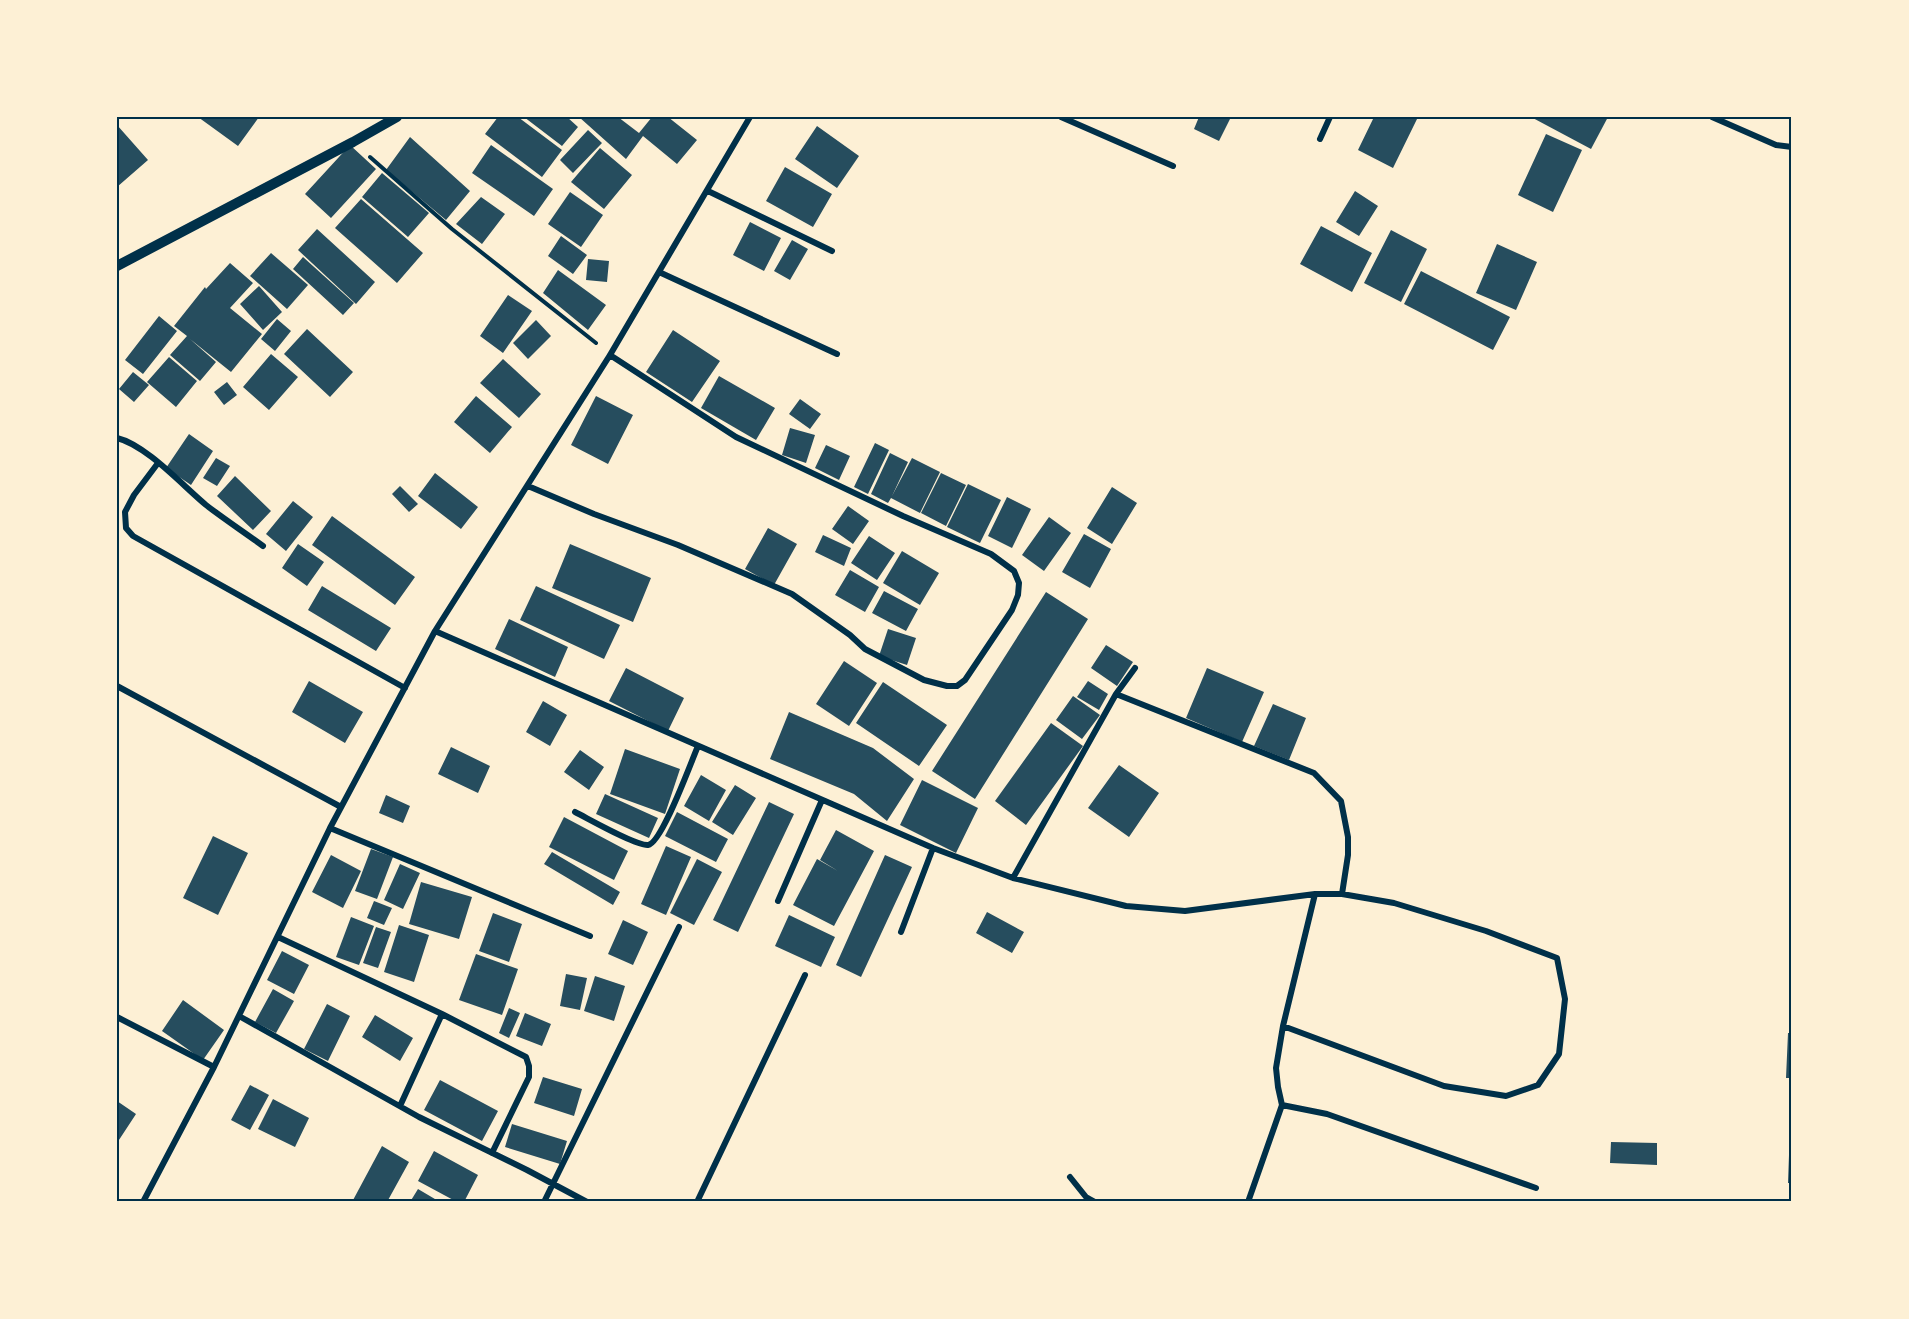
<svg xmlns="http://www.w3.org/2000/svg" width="1909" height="1319" viewBox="0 0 1909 1319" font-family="Commissioner,sans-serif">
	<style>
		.building { fill: #264d5e }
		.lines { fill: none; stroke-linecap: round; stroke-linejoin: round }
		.path { stroke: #003049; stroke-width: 4 }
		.minor { stroke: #003049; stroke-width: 6 }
		.tertiary { stroke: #003049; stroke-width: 10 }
		.neatline { fill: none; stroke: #003049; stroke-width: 2 }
	</style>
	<rect width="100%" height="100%" fill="#fdf0d5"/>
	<!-- building -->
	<path class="building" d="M198,117h61l-21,29z
		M498,117h20l44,33 -20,27 -57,-43z
		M524,117h43l11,10 -16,19z
		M579,117h39l21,16 13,-16h16l29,23 -20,24 -34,-28 -17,23z
		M1199,117h32l-12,24 -25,-12z
		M1374,117h44l-25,51 -35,-18z
		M1531,117h77l-17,32z
		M117,125l31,35 -31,27z
		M817,126l42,30 -22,32 -42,-29z
		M588,130l14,13 -29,30 -13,-13z
		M1546,134l36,16 -29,62 -35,-17z
		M410,137l60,54 -24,29 -60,-50z
		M350,145l26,24 -45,49 -26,-24z
		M491,145l62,44 -19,27 -62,-43z
		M600,148l32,27 -28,34 -33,-27z
		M785,167l47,27 -19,33 -47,-26z
		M382,173l47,40 -21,24 -46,-40z
		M1355,191l23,15 -19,30 -23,-14z
		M570,192l33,23 -22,32 -33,-23z
		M481,197l24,17 -23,30 -26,-20z
		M361,199l62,54 -26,30 -62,-55z
		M750,222l31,16 -17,33 -31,-16z
		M1321,226l51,27 -20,39 -52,-28z
		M317,229l58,53 -19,22 -58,-54z
		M1391,230l36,19 -26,53 -37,-19z
		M561,236l26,19 -14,19 -25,-18z
		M792,240l16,9 -18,31 -16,-9z
		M1497,244l40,18 -21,48 -40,-17z
		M271,253l37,32 -21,24 -37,-33z
		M303,257l51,46 -11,12 -50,-46z
		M588,259l21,2 -2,21 -21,-2z
		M230,263l23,20 -23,25 32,26 -31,38 -41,-33 26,23 -16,19 -30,-26 17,-19 -13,-10 31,-39 1,2z
		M558,270l48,35 -18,25 -45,-37z
		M1421,271l89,46 -17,33 -89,-46z
		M259,286l23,26 -19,18 -23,-26z
		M508,295l24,16 -29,42 -23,-17z
		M159,316l18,15 -34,43 -18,-14z
		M277,319l14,12 -16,20 -14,-12z
		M536,320l15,16 -23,23 -15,-16z
		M307,329l46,43 -23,25 -46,-43z
		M673,330l47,31 -28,41 -46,-30z
		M271,354l27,23 -29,33 -26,-23z
		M169,357l28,24 -21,26 -29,-25z
		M503,359l38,35 -22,24 -39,-35z
		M133,372l16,13 -15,17 -15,-13z
		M719,376l56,32 -19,32 -55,-32z
		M227,382l10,13 -13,10 -10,-13z
		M476,396l36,31 -22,26 -36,-31z
		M596,396l37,19 -25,49 -37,-19z
		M800,399l21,15 -11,15 -21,-15z
		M790,428l25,7 -9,28 -24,-8z
		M189,434l24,17 -22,34 -25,-17z
		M875,443l14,7 -21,44 -14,-7z
		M826,445l24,11 -11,24 -24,-12z
		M890,453l18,9 -16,34 20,-38 28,14 -20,41 -29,-15 -3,5 -17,-9z
		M216,458l14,8 -13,20 -14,-8z
		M435,473l43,34 -17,22 -43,-33z
		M941,473l25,12 -20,41 -25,-13z
		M235,476l36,35 -18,19 -36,-34z
		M968,484l33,16 -21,43 -33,-16z
		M400,486l18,18 -9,8 -17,-18z
		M1112,487l25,16 -25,41 -25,-16z
		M1007,497l24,12 -19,39 -24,-12z
		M293,501l20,16 -27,34 -20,-17z
		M848,506l21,15 -16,23 -21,-15z
		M332,516l83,61 -20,28 -83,-60z
		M1049,517l22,16 -27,38 -22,-16z
		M768,528l29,16 -23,41 -29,-16z
		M1084,534l27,15 -21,39 -28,-16z
		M823,535l28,13 -7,18 -29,-14z
		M869,536l26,17 -18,27 -26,-17z
		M298,544l26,18 -17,24 -25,-18z
		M570,544l81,34 -18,44 -81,-34z
		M902,551l37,22 -19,32 -37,-22z
		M850,570l29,17 -14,25 -30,-17z
		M322,586l69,42 -15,23 -68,-41z
		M536,586l84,39 -16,34 -84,-39z
		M884,591l34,18 -12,22 -34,-18z
		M1046,592l42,27 -113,180 -43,-28z
		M509,619l59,28 -13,30 -60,-28z
		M888,629l28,9 -9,27 -28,-9z
		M1106,645l27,17 -16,24 -26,-18z
		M844,661l33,22 -28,43 -33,-22z
		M626,668l58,30 -16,33 -59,-30z
		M1207,668l57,24 -22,50 -56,-24z
		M309,681l54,31 -18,31 -53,-31z
		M1088,681l20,13 -9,16 -22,-13z
		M883,682l64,43 -28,41 -63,-43z
		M1073,696l27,19 -18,24 -26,-19z
		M543,701l24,14 -17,31 -24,-14z
		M1273,704l33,14 -17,42 -35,-14z
		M789,712l84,36 41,31 -27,42 -33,-27 -84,-35z
		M1051,723l32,23 -57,79 -31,-24z
		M451,747l39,19 -12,27 -40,-19z
		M625,749l55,20 -15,45 -55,-20z
		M580,750l24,17 -15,23 -25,-18z
		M1119,765l40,28 -30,44 -41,-29z
		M701,775l25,15 -17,31 -25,-15z
		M922,780l56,28 -22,45 -56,-28z
		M735,785l21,13 -23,37 -21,-13z
		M605,794l53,24 -9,20 -53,-24z
		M386,795l24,11 -7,17 -24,-10z
		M769,802l25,12 -56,118 -25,-12z
		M677,812l51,27 -12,23 -51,-26z
		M564,817l64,34 -14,29 -65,-33z
		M836,830l38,21 -40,75 -41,-21 24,-46 21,12 -18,-11z
		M213,836l35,17 -30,62 -35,-17z
		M666,846l25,11 -25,58 -25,-11z
		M371,849l22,8 -16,42 -22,-8z
		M552,852l68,40 -7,13 -69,-41z
		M331,855l30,16 -18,37 -31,-16z
		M885,855l27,12 -51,110 -25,-12z
		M697,859l25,13 -28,53 -24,-12z
		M400,864l20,9 -17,36 -19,-9z
		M421,882l51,15 -13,42 -50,-15z
		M374,901l18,7 -8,17 -17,-7z
		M987,912l37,20 -12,21 -36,-20z
		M493,913l29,11 -13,38 -30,-11z
		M789,915l46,22 -14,30 -46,-21z
		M351,917l23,9 -15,39 -23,-8z
		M623,920l25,12 -15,33 -25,-11z
		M399,925l30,10 -15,47 -30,-10z
		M376,927l15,5 -13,36 -15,-5z
		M282,951l27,14 -15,29 -27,-14z
		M476,954l42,15 -16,46 -43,-15z
		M566,974l21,4 -7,32 -20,-4z
		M595,976l30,10 -11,35 -30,-10z
		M273,989l21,12 -18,32 -21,-11z
		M183,1000l41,30 -21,30 -41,-29z
		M327,1004l23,12 -22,45 -24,-12z
		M509,1008l11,5 -11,25 -10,-5z
		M525,1013l26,11 -9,22 -26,-10z
		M375,1015l38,23 -13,23 -38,-24z
		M1788,1033h4v45h-6z
		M543,1077l39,12 -8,27 -40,-13z
		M440,1080l58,31 -16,30 -58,-31z
		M250,1085l19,10 -19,35 -19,-10z
		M273,1099l36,19 -14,29 -37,-18z
		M117,1101l19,13 -19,29z
		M512,1124l55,17 -7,23 -55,-17z
		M1611,1142l46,1v22l-47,-2z
		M382,1146l27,16 -22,40h-35z
		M434,1151l44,24 -14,27h-7l-39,-21z
		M1789,1155h3v28h-4z
		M418,1189l22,13h-30z"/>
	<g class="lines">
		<!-- path -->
		<path class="path" d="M370,157l82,72 144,114"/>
		<!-- minor -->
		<path class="minor" d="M1061,117l112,49
			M1712,117l64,28 16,2
			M1320,139l10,-22
			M708,191l124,60
			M659,272l178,82
			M117,438c29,7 65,47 89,67 18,14 38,27 57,41
			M158,463l-24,32 -9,17 1,16 7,8 272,152
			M528,486l66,28 84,31 114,49 58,41 15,14 59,31 23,6h10l8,-6 47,-70 6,-15 1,-12 -5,-12 -23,-17 -88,-38 -167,-79 -126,-82
			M435,631l498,217 80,30 103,-184 19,-26
			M117,686l224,121
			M1116,694l198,79 27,28 7,36v18l-6,39
			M575,812c14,7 61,34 73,33 14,-2 43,-83 50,-99
			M330,828l260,108
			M1013,878l113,28 59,5 130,-17h27l52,9 92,28 71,27 8,41 -6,55 -21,31 -32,11 -62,-10 -161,-60
			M1315,894l-32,132 -7,42 2,19 4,18 45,9 209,74
			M778,901l44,-101
			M901,932l32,-84
			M278,937l164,77 84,43 3,9v11l-37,76
			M239,1016l180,101 108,53 60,32
			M117,1017l97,50
			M400,1106l42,-92
			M1070,1177l16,20 9,5
			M143,1202l71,-135 116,-239 105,-197 175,-276 140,-238
			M544,1202l135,-275
			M697,1202l108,-227
			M1248,1202l34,-97"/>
		<!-- tertiary -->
		<path class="tertiary" d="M117,266l236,-124 44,-25"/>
	</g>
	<!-- border -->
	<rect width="1909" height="1319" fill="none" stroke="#fdf0d5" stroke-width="237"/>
	<rect x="118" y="118" width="1672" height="1082" class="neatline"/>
</svg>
